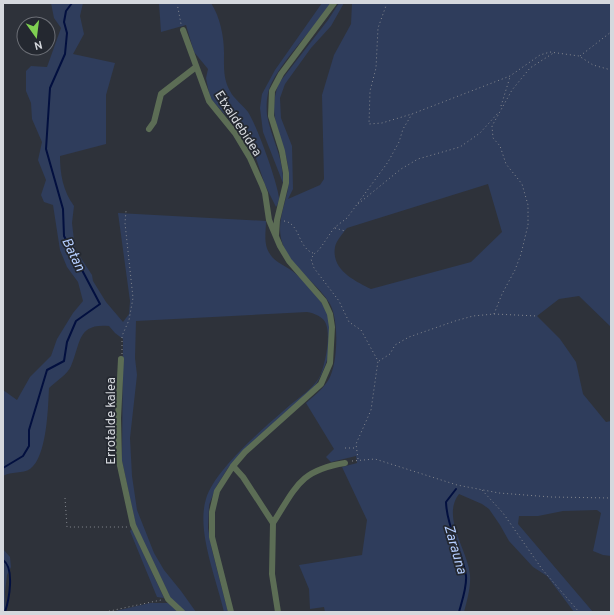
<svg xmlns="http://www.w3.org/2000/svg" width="614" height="615" viewBox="0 0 614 615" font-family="Overpass,sans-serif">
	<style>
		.green { fill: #2f3d5c; fill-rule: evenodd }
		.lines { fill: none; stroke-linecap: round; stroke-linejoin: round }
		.stream { stroke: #020f3f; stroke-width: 2 }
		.path { stroke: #85888f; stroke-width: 1; stroke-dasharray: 1 3; stroke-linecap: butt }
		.minor { stroke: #5c6d55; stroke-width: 6 }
		.labels { text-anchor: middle; stroke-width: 3.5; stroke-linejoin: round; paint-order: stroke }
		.street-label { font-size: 13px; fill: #d5d8dd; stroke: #242830 }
		.water-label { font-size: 14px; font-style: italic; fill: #b5ceff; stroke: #242830 }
	</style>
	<rect width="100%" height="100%" fill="#2e323a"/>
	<!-- green -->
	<path class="green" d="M51,3h32l-3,13 4,18 -11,20 42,9 -9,32v49l-46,12c0,18 3,35 14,50l-2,17 3,26 17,26 1,6 13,21 17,20 6,-8 1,-13 -12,-88 148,8c0,11 -3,23 4,33 5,9 19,13 26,20 12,11 26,26 32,41 9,23 -2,57 -16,75l-84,78 -12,19 -7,18 -1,23 4,22 16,62h-4c-7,-32 -28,-81 -18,-113 9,-30 60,-73 84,-94 10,-8 22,-16 29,-27 6,-12 12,-41 7,-54 -2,-7 -12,-11 -19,-12l-171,9 -1,37 2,17 -7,63 2,38 5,34 17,43 10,17 17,21 15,21h-12l-14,-15 -34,-71 -14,-65 1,-122 -8,-6 -6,-7c-32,-3 -28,17 -38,40 -3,8 -16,16 -22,22 -1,20 -2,69 -19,81 -7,5 -19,2 -27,7v-86l14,10 13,-23 21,-21 6,-17 16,-26 10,-12 -5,-19 -11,-15 -7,-17 -7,-45 -9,-3 -3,-7 5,-15 -8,-20 4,-18 -10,-23 -1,-16 -5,-12v-20l5,-5 16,1 14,-39 -7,-10z
		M159,3h52c9,14 13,33 13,50 0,13 -1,26 6,38 4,8 13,14 18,21 9,14 29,69 31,86 0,3 -1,6 -3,9l-11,-22 -9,-27 -20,-31 -26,-29 -4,-20 2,-9 -14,-17 -8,-27 -25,7z
		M322,3h10c-18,25 -46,53 -60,79 -5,9 -6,22 -5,33 4,23 17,43 16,68l-20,-51 -3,-24 2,-14 13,-24z
		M339,3h5l-13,23 -20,22 -26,36 -5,14 1,20 11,28 1,43 -5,10 32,-14 4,-6 -2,-84 12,-40 17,-31 1,-21h259v324l-32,-31 -20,3 -22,17 23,23 16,23 7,32 23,28 5,-1v135l-8,-1 -10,-4 8,-38 -4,-3 -34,1 -25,5h-19l-1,8 75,88h-19l-27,-36 -14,-9 -24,-26 -9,-16 -11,-16 -7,-5 -23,-10c-18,23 9,56 11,81 1,11 -3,26 -6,37h-139l-1,-5 -14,2 -1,-20 -10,-24 63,-10 5,-35 -25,-53 15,-4 -1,-7 -25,6 -5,-5 8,-8 -28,-46c8,-7 18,-15 23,-24 9,-16 10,-59 1,-75 -13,-22 -40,-36 -48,-62 -7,-23 7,-42 7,-65 -1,-37 -25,-56 -10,-94l49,-63zM488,184l14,48 -31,30 -100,27c-16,-8 -40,-19 -36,-42 1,-6 8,-14 12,-19z
		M132,529l32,69 -7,-1 -27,-66z
		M3,549l7,8 1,10 -4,8 -2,17 1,20h-3z
		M150,603h19l10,9h-68z"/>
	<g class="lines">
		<!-- stream -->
		<path class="stream" d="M3,468l20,-12 6,-10v-16l18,-60 17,-9 3,-19 9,-21 24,-17 -36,-68 -1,-27 -17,-60 4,-61 15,-34 2,-21 -3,-11 2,-11 6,-8
			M456,489l-10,13c1,26 16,48 20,74 1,11 -4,25 -7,36
			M3,560c12,8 6,40 2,52"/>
		<!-- path -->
		<path class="path" d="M177,3l4,21
			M387,3l-9,25 -2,40 -6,23 -1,33 13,-1 30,-9 98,-38 30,-21 10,-3 29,4 14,9 18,5
			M580,56l31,-24
			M501,106l9,-29
			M358,204l43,-35 17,-10 42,-12 20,-14 18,-20
			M284,221c16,2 14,27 29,32
			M335,228l10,3
			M494,314l8,-20 13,-24 6,-16 7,-29v-20l-6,-21 -16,-20 -6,-18 -7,-8 -1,-12 20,-36 18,-22 25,-16
			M122,354v-18l7,-16 4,-22 -8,-75 1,-12
			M379,361l11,-7 5,-9 14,-8 46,-16 18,-5 21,-2 43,2
			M345,448h12
			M358,459l-2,-15 15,-34 7,-49 -17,-31 -12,-8 -10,-21 -25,-33 -3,-9 3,-5 5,-4 15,-22 13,-10 41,-56 11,-20 4,-13 9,-15
			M352,461l23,-2 82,26 42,8 52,4 60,1
			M482,490l21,23 39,56 37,43
			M65,498l2,29h61
			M105,612l56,-12"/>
		<!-- minor -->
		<path class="minor" d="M183,30l26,71 26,32 15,25 12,27 3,8 4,27 11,26 9,15 35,40 6,13 2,13 -2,36 -9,21 -76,68 -12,14 -16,25 -5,21v25l19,75
			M149,129l5,-7 7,-28 35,-27
			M276,235l1,-15 9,-37v-10l-4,-22 -11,-35 1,-25 9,-17 53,-71
			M121,359l-3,59 1,43 14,64 35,74 14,13
			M233,466l10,11 30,46 -1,51 6,38
			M273,523c23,-36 27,-53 72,-60"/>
	</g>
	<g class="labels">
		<!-- street labels -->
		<g class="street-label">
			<text transform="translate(239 123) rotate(57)" y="5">Etxaldebidea</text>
			<text transform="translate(110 421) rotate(-90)" y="5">Errotalde kalea</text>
		</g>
		<!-- water labels -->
		<g class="water-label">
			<text transform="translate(74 254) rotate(64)" y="5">Batan</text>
			<text transform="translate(456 549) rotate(74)" y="5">Zarauna</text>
		</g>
	</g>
	<!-- border -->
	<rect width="614" height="615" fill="none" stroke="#d5d8dd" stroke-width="8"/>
	<!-- north arrow -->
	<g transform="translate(36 36) rotate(166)"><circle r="19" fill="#242830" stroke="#6b6e75"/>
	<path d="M0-3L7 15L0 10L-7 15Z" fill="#7fd052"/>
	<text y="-6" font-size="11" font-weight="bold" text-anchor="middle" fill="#d5d8dd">N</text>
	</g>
</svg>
